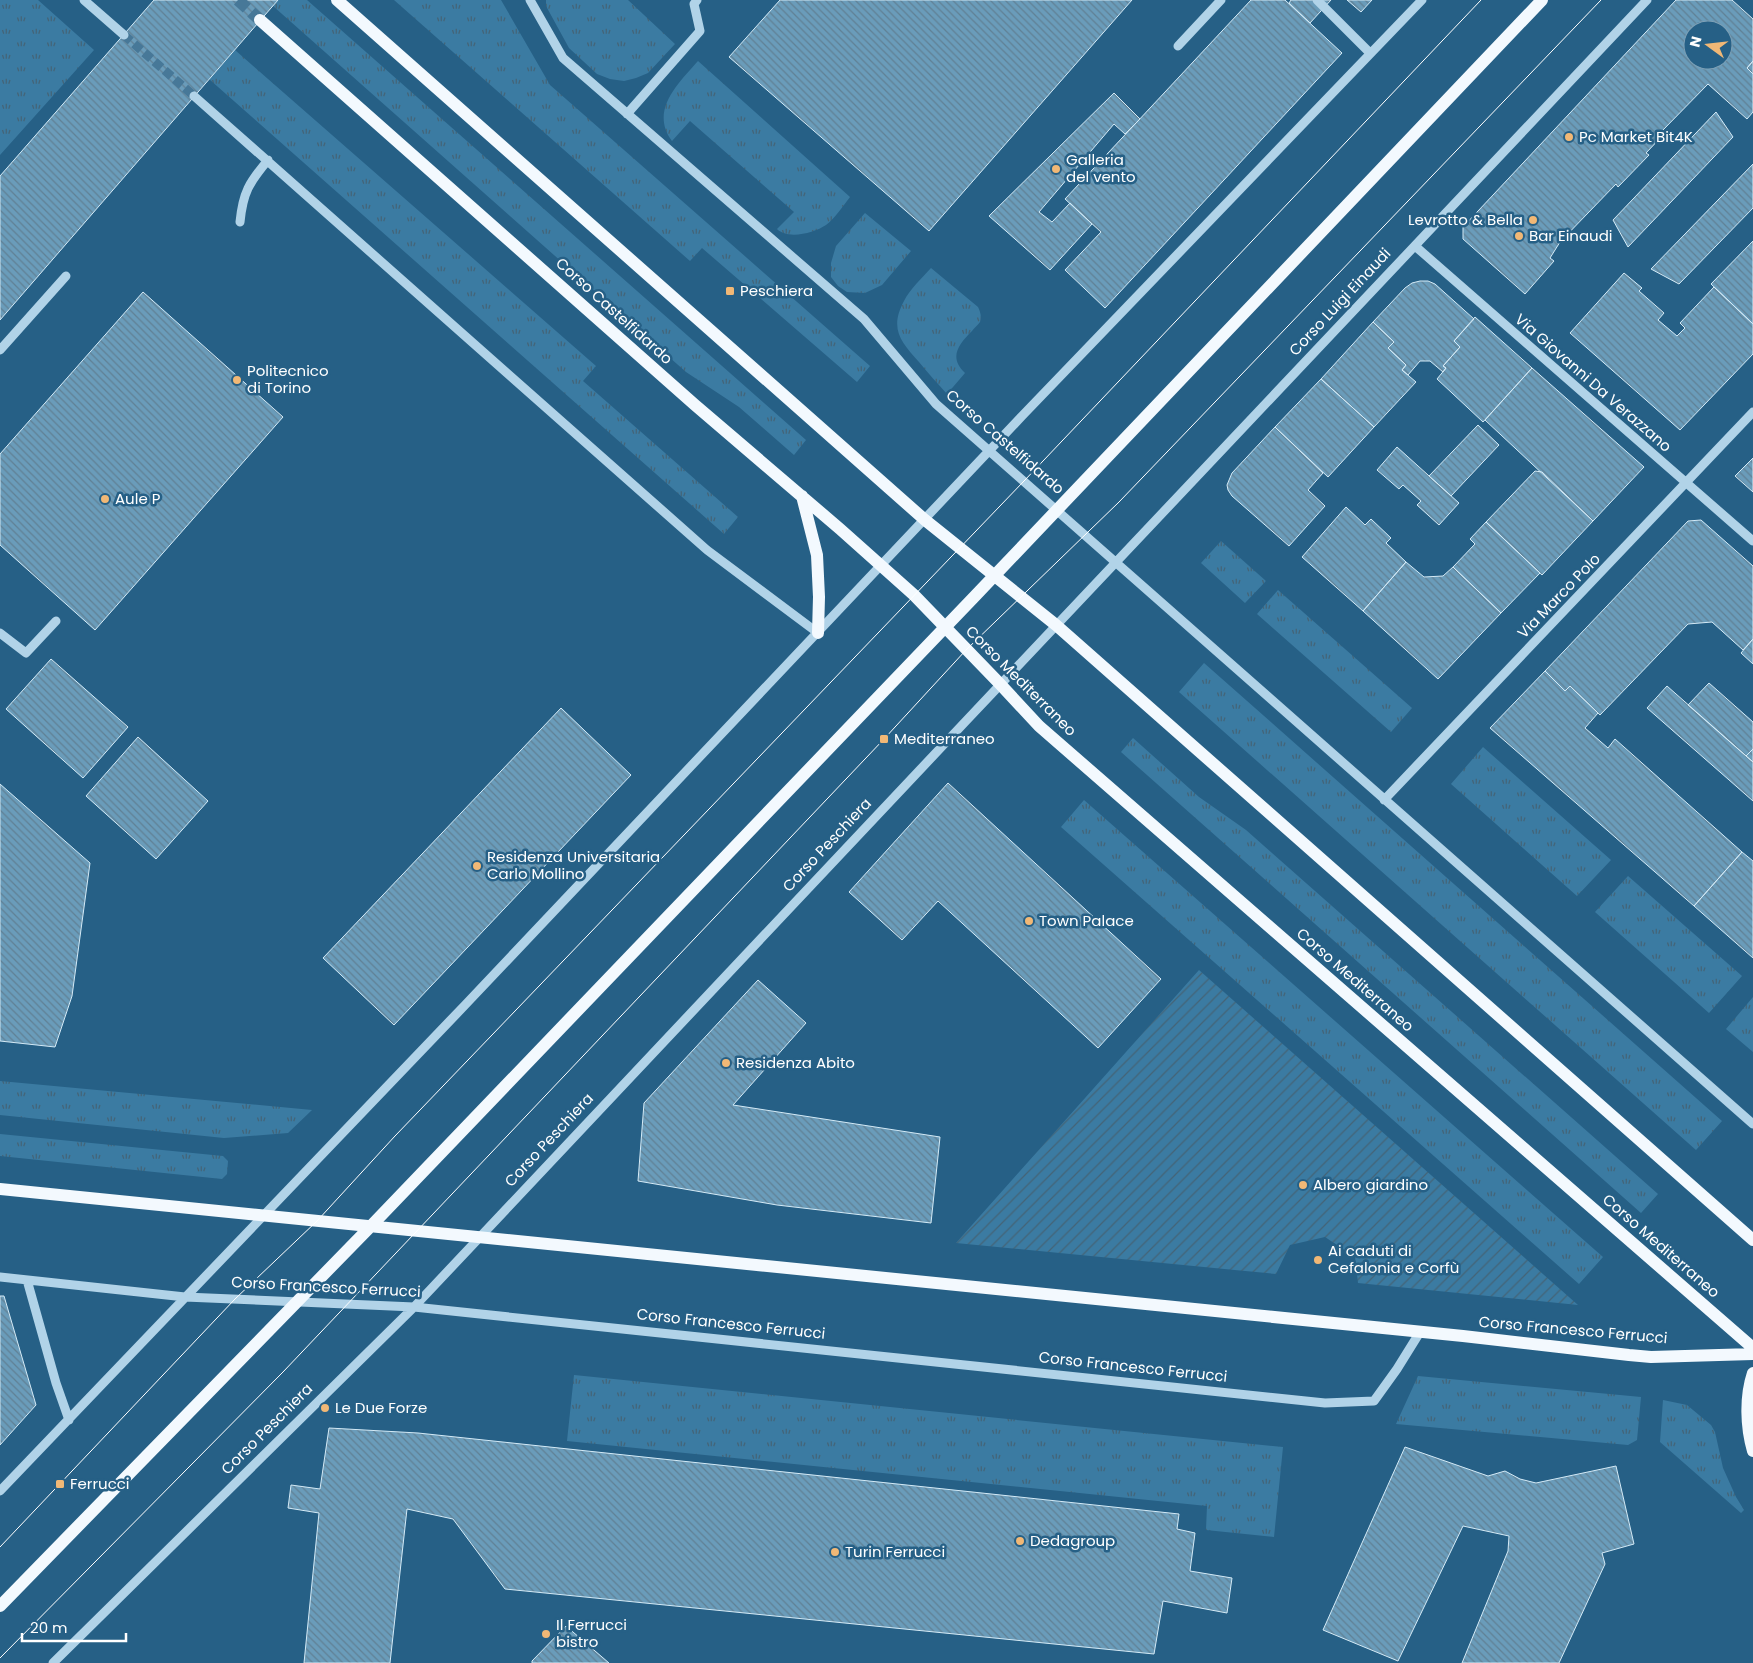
<svg xmlns="http://www.w3.org/2000/svg" width="1753" height="1663" viewBox="0 0 1753 1663" font-family="Poppins,sans-serif">
	<style>
		.grass { fill: url(#grass-tufts) }
		.garden { fill: url(#garden-furrows) }
		.building { fill: url(#building-back-hatch); stroke: #d4eaf6; fill-rule: evenodd }
		.lines { fill: none; stroke-linecap: round; stroke-linejoin: round }
		.minor-tunnel { stroke: #477898; stroke-width: 9; stroke-dasharray: 9 4.5; stroke-linecap: butt }
		.major-tunnel { stroke: #477898; stroke-width: 12; stroke-dasharray: 12 6; stroke-linecap: butt }
		.minor { stroke: #b1d3e8; stroke-width: 9 }
		.major { stroke: #f3f9fe; stroke-width: 12 }
		.tram { stroke: #fff; stroke-width: 1 }
		.poi-dot { fill: #f1b876; stroke: #266086; stroke-width: 2 }
		.labels { text-anchor: middle; stroke-width: 5; stroke-linejoin: round; paint-order: stroke }
		.poi-label { font-size: 15px; fill: #fff; stroke: #266086; text-anchor: start }
		.street-label { font-size: 15px; fill: #fff; stroke: #266086 }
	</style>
	<defs>
		<pattern id="grass-tufts" width="24" height="20" patternUnits="userSpaceOnUse" patternTransform="scale(1.25)"><rect width="24" height="20" fill="#3b7ba2"/><path d="M3 7l-1-3M5 7V3M7 7l1-3M15 17l-1-3M17 17v-4M19 17l1-3" fill="none" stroke="#446477"/></pattern>
		<pattern id="garden-furrows" width="10" height="10" patternUnits="userSpaceOnUse" patternTransform="scale(1.25)"><rect width="10" height="10" fill="#3b7ba2"/><path d="M-1 1l2-2M0 10L10 0M9 11l2-2" fill="none" stroke="#446477"/></pattern>
		<pattern id="building-back-hatch" width="6" height="6" patternUnits="userSpaceOnUse" patternTransform="scale(1.25)"><rect width="6" height="6" fill="#6a9cba"/><path d="M-1 5l2 2M0 0l6 6M5-1l2 2" fill="none" stroke="#608094"/></pattern>
	</defs>
	<rect width="100%" height="100%" fill="#266086"/>
	<!-- grass -->
	<path class="grass" d="M0,0h38l56,50 -94,105z
		M278,0h29l499,440 -12,15 -55,-48 -53,-35 -413,-366z
		M394,0h107l49,85 320,281 -13,16 -155,-134 -12,13z
		M546,0h82l47,44 -27,29 -12,5 -12,3 -14,-2 -13,-5 -28,-26 -23,-42z
		M235,50l361,316 -13,15 155,136 -14,17 -515,-455z
		M698,61l152,136c-7,9 -15,21 -24,28 -12,8 -38,15 -49,4l17,-17 -104,-91 -18,20c-23,-31 7,-58 26,-80z
		M865,213l46,38 -29,34 -17,8 -18,-1 -9,-6 -7,-9v-14l5,-17z
		M931,268l47,39c2,4 4,10 2,15 -2,3 -6,6 -8,9 -13,13 -24,26 -7,42l-18,21c-9,-10 -19,-21 -28,-32 -18,-20 -30,-33 -15,-61 6,-12 18,-23 27,-33z
		M1221,541l45,40 -21,22 -44,-40z
		M1278,590l134,118 -21,24 -134,-118z
		M1204,663l518,458 -26,29 -517,-458z
		M1133,738l66,59 47,33 412,364 -17,19 -520,-461z
		M1483,747l128,113 -34,36 -126,-112z
		M1084,800l519,457 -24,27 -518,-457z
		M1628,876l114,100 -33,37 -114,-101z
		M1753,997v55l-27,-23z
		M0,1081l312,29 -24,23 -64,5 -224,-23z
		M0,1134l223,22 5,5 -1,13 -5,5 -222,-23z
		M574,1375l709,72 -9,90 -68,-7 1,-24 -640,-65z
		M1418,1376l223,21 -4,43 -9,5 -232,-21z
		M1663,1400l24,5 24,20 4,7 8,36 13,29 8,13 -3,3 -81,-71z"/>
	<!-- garden -->
	<path class="garden" d="M1199,970l379,335 -220,-22 -3,-26 -30,-20 -35,8 -14,29 -320,-31z"/>
	<!-- building -->
	<path class="building" d="M154,0h124l-278,320v-144z
		M780,0h352l-203,231 -200,-174z
		M1251,0h34l57,53 -237,255 -40,-38 36,-38 -36,-33z
		M1291,0h40l-21,23 -21,-20z
		M1347,0h25l-11,12z
		M1676,0h56l21,19v42l-6,7 6,6v38l-6,7 -39,-35 -45,46 2,3 -19,20 3,2 -31,32 -2,-3 -56,58 -10,16 4,3 -29,33 -62,-55v-12zM1693,30h30v30h-30z
		M1753,61v13l-6,-6z
		M1114,93l26,26 -15,15 -11,-10 -75,88 13,10 18,-19 22,21 -42,46 -61,-54z
		M1716,112l17,25 -105,110 -15,-27z
		M1753,164v44l-74,76 -28,-15z
		M1753,241v83l-42,-40z
		M1624,273l18,15 -3,3 25,22 -6,7 19,16 8,-8 -5,-5 34,-36 39,37v30l-73,76 -110,-97z
		M1420,281h8l7,3 39,35 -20,22 6,6 -17,19 3,2 -3,4 -13,-11h-10l-12,14 -6,-5 4,-5 -18,-17 6,-6 -21,-20 32,-34 7,-5z
		M143,292l140,125 -188,213 -95,-85v-91z
		M1475,317l57,51 -49,54 -46,-43 9,-11 -3,-2 17,-19 -6,-6z
		M1373,322l21,20 -6,6 18,17 -4,5 14,12 -42,45 -53,-48z
		M1532,368l112,99 -51,54 -108,-101z
		M1321,379l53,48 -46,50 -53,-50z
		M1478,425l21,20 -48,51 -22,-20z
		M1275,427l48,46 -15,17 17,16 -36,40 -57,-50 -4,-6 -1,-5 5,-12z
		M1397,447l62,56 -20,22 -22,-20 4,-4 -18,-16 -4,4 -22,-19z
		M1753,458v34l-18,-16z
		M1535,471l7,1 51,49 -51,54 -56,-53z
		M1346,507l19,18 6,-6 20,19 -5,5 20,19 -43,49 -61,-54z
		M1701,520l52,46v73l-10,11 -31,-28 -24,2 -88,91 -30,-29 -5,5 -20,-20 143,-150z
		M1486,522l54,51 -39,40 -48,-46 22,-23 -5,-5z
		M1406,562l18,15 19,-1 10,-9 48,46 -63,66 -75,-68z
		M1753,639v25l-12,-11z
		M51,659l77,68 -45,51 -77,-69z
		M1545,671l20,20 5,-5 28,27 -13,15 23,20 7,-9 127,113 -48,54 -204,-178z
		M1709,683l44,39v27l-7,7 -58,-51z
		M1667,686l86,76v39l-106,-93z
		M561,708l70,67 -237,250 -71,-67z
		M138,737l70,64 -52,58 -70,-63z
		M1753,749v13l-7,-6z
		M948,783l213,196 -63,69 -160,-147 -36,39 -53,-48z
		M0,784l90,79 -18,133 -17,51 -55,-6z
		M1742,852l11,9v97l-59,-52z
		M758,980l48,43 -73,82 207,32 -9,86 -154,-18 -139,-24 6,-78z
		M0,1296h4l32,109 -36,40z
		M329,1428l89,5 761,81 -2,15 18,4 -5,38 42,7 -5,35 -64,-12 -9,53 -649,-65 -52,-70 -46,-10 -17,154h-86l15,-150 -31,-5 3,-23 29,4z
		M1405,1447l83,29 17,-5 15,8 16,4 80,-17 18,78 -32,9 3,11 -46,99h-97l46,-112 1,-15 -46,-10 -65,135 -75,-31z
		M566,1626l43,37h-77v-2z"/>
	<g class="lines">
		<!-- minor-tunnel -->
		<path class="minor-tunnel" d="M124,35l70,61"/>
		<!-- major-tunnel -->
		<path class="major-tunnel" d="M238,0l22,20"/>
		<!-- minor -->
		<path class="minor" d="M84,0l40,35
			M530,0l33,58 301,261 72,85 817,720
			M1317,0l53,53
			M1178,46l43,-46
			M194,96l513,454 111,83
			M627,114l73,-83 -6,-27 3,-4
			M240,222c3,-30 9,-39 28,-62
			M1415,246l338,295
			M0,350l66,-74
			M0,633l26,20 30,-32
			M1384,800l369,-388
			M0,1277l185,20 229,10 911,96 49,-2 23,-32 23,-37
			M27,1280l29,103 13,37
			M0,1491l466,-487 556,-588 400,-416
			M53,1663l361,-356 551,-585 682,-722"/>
		<!-- major -->
		<path class="major" d="M337,0l588,520 131,105 697,615
			M260,20l435,385 145,124 74,66 86,89 39,42 714,622
			M802,496l15,59 2,42 -1,36
			M0,1189l1463,147 166,19 22,2 102,-3
			M1753,1373c-8,24 -7,54 0,78
			M0,1606l371,-380 605,-631 566,-595"/>
		<!-- tram -->
		<path class="tram" d="M0,1547l235,-248 82,-78 78,-85 629,-655 457,-481
			M0,1658l283,-286 601,-633 82,-89 153,-148 482,-502"/>
	</g>
	<!-- markers -->
	<g class="poi-dot">
		<circle cx="1569" cy="137" r="5"/>
		<circle cx="1056" cy="169" r="5"/>
		<circle cx="1533" cy="220" r="5"/>
		<circle cx="1519" cy="236" r="5"/>
		<rect x="725" y="286" width="10" height="10" rx="2.5"/>
		<circle cx="237" cy="380" r="5"/>
		<circle cx="105" cy="499" r="5"/>
		<rect x="879" y="734" width="10" height="10" rx="2.5"/>
		<circle cx="477" cy="866" r="5"/>
		<circle cx="1029" cy="921" r="5"/>
		<circle cx="726" cy="1063" r="5"/>
		<circle cx="1303" cy="1185" r="5"/>
		<circle cx="1318" cy="1260" r="5"/>
		<circle cx="325" cy="1408" r="5"/>
		<rect x="55" y="1479" width="10" height="10" rx="2.5"/>
		<circle cx="1020" cy="1541" r="5"/>
		<circle cx="835" cy="1552" r="5"/>
		<circle cx="546" cy="1634" r="5"/>
	</g>
	<g class="labels">
		<!-- poi labels -->
		<g class="poi-label">
			<text x="1579" y="142">Pc Market Bit4K</text>
			<text x="1066" y="165">Galleria<tspan x="1066" dy="17">del vento</tspan></text>
			<text x="1523" y="225" text-anchor="end">Levrotto &amp; Bella</text>
			<text x="1529" y="241">Bar Einaudi</text>
			<text x="740" y="296">Peschiera</text>
			<text x="247" y="376">Politecnico<tspan x="247" dy="17">di Torino</tspan></text>
			<text x="115" y="504">Aule P</text>
			<text x="894" y="744">Mediterraneo</text>
			<text x="487" y="862">Residenza Universitaria<tspan x="487" dy="17">Carlo Mollino</tspan></text>
			<text x="1039" y="926">Town Palace</text>
			<text x="736" y="1068">Residenza Abito</text>
			<text x="1313" y="1190">Albero giardino</text>
			<text x="1328" y="1256">Ai caduti di<tspan x="1328" dy="17">Cefalonia e Corfù</tspan></text>
			<text x="335" y="1413">Le Due Forze</text>
			<text x="70" y="1489">Ferrucci</text>
			<text x="1030" y="1546">Dedagroup</text>
			<text x="845" y="1557">Turin Ferrucci</text>
			<text x="556" y="1630">Il Ferrucci<tspan x="556" dy="17">bistro</tspan></text>
		</g>
		<!-- street labels -->
		<g class="street-label">
			<text transform="translate(1340 302) rotate(-47)" y="5">Corso Luigi Einaudi</text>
			<text transform="translate(614 311) rotate(42)" y="5">Corso Castelfidardo</text>
			<text transform="translate(1593 383) rotate(41)" y="5">Via Giovanni Da Verazzano</text>
			<text transform="translate(1005 442) rotate(41)" y="5">Corso Castelfidardo</text>
			<text transform="translate(1559 596) rotate(-46)" y="5">Via Marco Polo</text>
			<text transform="translate(1021 681) rotate(45)" y="5">Corso Mediterraneo</text>
			<text transform="translate(827 845) rotate(-47)" y="5">Corso Peschiera</text>
			<text transform="translate(1355 980) rotate(41)" y="5">Corso Mediterraneo</text>
			<text transform="translate(549 1140) rotate(-47)" y="5">Corso Peschiera</text>
			<text transform="translate(1661 1246) rotate(41)" y="5">Corso Mediterraneo</text>
			<text transform="translate(326 1287) rotate(3)" y="5">Corso Francesco Ferrucci</text>
			<text transform="translate(731 1324) rotate(6)" y="5">Corso Francesco Ferrucci</text>
			<text transform="translate(1573 1330) rotate(5)" y="5">Corso Francesco Ferrucci</text>
			<text transform="translate(1133 1367) rotate(6)" y="5">Corso Francesco Ferrucci</text>
			<text transform="translate(267 1429) rotate(-45)" y="5">Corso Peschiera</text>
		</g>
	</g>
	<!-- north arrow -->
	<g transform="translate(1708 45) rotate(285)"><circle r="24" fill="#266086" stroke="#7da0b6"/>
	<path d="M0-4L9 19L0 12L-9 19Z" fill="#f1b876"/>
	<text y="-8" font-size="14" font-weight="bold" text-anchor="middle" fill="#ffffff">N</text>
	</g>
	<!-- scale -->
	<path d="M22 1633v8h104v-8" fill="none" stroke="#ffffff" stroke-width="2.5"/>
	<text x="30" y="1633" font-size="15" fill="#ffffff" stroke="#266086" stroke-width="4" paint-order="stroke">20 m</text>
</svg>
